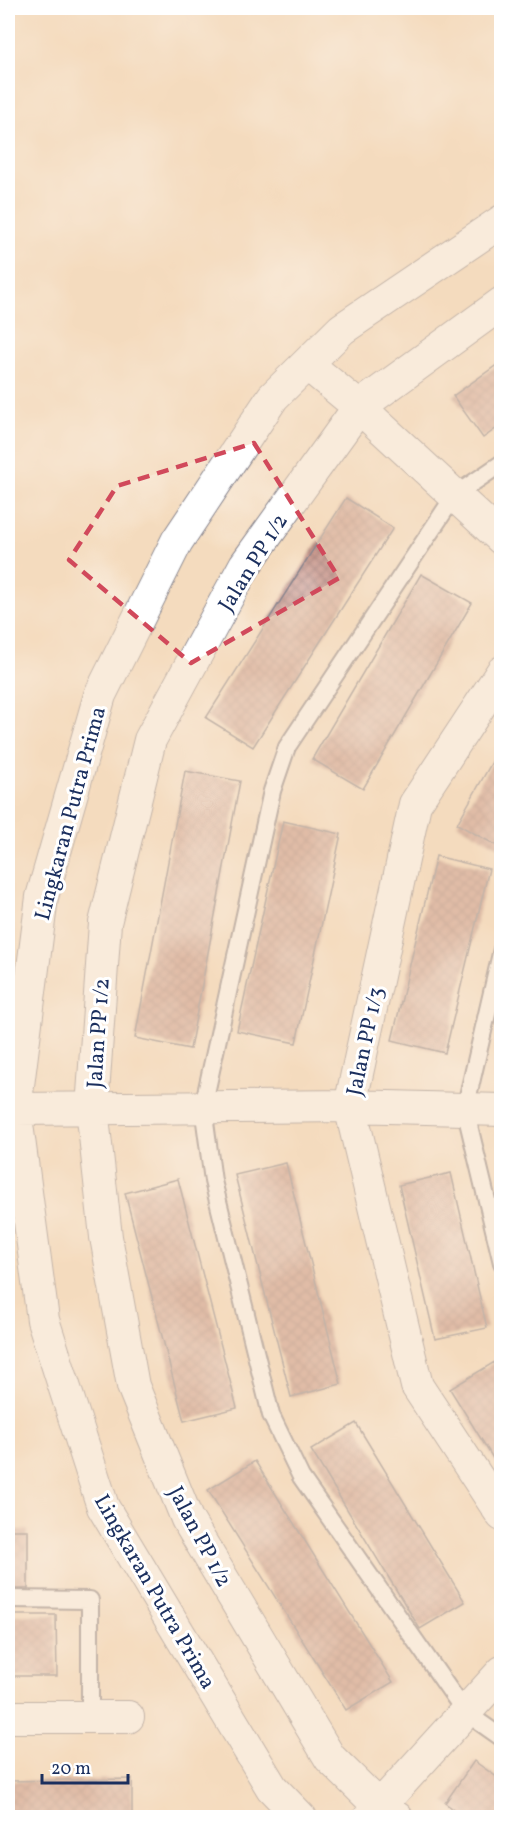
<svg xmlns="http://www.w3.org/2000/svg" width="509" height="1825" viewBox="0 0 509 1825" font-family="Vollkorn,serif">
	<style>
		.building { fill: url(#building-cross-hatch) }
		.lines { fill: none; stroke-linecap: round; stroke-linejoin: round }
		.service-casing { stroke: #88858e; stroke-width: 20 }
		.minor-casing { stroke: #88858e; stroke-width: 34 }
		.service { stroke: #fff; stroke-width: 16 }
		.minor { stroke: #fff; stroke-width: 32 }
		.marked { fill: none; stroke: #d1495b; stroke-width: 4.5; stroke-dasharray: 12 8; stroke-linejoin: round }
		.labels { text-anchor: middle; stroke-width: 6; stroke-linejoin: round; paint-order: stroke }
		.street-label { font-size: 22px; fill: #1b2f5e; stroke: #fff }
	</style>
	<defs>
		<pattern id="building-cross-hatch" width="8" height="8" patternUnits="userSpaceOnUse" patternTransform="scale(1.5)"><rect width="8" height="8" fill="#c9988c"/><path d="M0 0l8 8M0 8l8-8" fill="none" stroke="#a27c76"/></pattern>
	</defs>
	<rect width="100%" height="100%" fill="#fff"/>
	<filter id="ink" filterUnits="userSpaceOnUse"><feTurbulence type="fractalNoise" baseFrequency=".0167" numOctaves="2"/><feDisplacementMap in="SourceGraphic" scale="12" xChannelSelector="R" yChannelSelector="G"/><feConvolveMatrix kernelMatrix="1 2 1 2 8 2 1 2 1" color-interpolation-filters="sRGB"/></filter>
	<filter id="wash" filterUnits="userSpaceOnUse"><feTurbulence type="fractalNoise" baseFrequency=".008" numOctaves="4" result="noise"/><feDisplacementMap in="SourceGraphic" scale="24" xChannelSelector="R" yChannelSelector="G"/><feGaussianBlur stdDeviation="1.35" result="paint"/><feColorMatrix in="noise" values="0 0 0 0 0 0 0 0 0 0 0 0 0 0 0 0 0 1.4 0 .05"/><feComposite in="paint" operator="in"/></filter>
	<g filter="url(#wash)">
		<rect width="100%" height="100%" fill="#f4dbbe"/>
		<g id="blocks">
			<!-- building -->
			<path class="building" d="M501,362v63l-18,13 -30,-42z
				M346,498l47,30 -140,219 -47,-29z
				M421,574l51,29 -109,186 -51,-30z
				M501,746v102l-44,-24z
				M185,771l55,10 -50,268 -55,-11z
				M283,821l58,13 -45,209 -59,-12z
				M436,856l53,13 -44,184 -53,-13z
				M286,1163l55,221 -50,13 -56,-222z
				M451,1173l36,155 -52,11 -36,-154z
				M178,1179l59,229 -53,13 -59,-228z
				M501,1358v113l-51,-82z
				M356,1423l109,179 -45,27 -109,-179z
				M255,1461l138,221 -47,28 -138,-220z
				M8,1530h20v59h-20z
				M8,1615h48l1,61h-49z
				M474,1761l27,19v38h-35l-21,-15z
				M132,1779v39h-124v-37z"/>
		</g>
	</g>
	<g filter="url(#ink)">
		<use href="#blocks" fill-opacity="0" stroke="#88858e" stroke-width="1.5"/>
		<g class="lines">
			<defs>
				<path id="service" d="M502,463l-47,32 -168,252 -15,44 -69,316 10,74 58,234 30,62 164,235 37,26
					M502,949l-37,160 37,154
					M8,1599l82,1v117"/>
				<path id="minor" d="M307,364l52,43 143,132
					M502,672l-87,132 -65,302 67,280 85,129
					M15,1109l335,-3 152,4
					M8,1717h120
					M301,1818l-29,-30 -169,-281 -60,-187 -28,-211 27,-212 58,-202 77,-154 96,-144 69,-68 160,-108
					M369,1818l133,-146
					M397,1818l-18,-12 -49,-48 -143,-239 -54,-133 -27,-149 -14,-129 13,-185 45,-183 95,-175 114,-158 143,-104"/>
			</defs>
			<!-- service casing -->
			<use href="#service" class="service-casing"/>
			<!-- minor casing -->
			<use href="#minor" class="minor-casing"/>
			<!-- service -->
			<use href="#service" class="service"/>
			<!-- minor -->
			<use href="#minor" class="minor"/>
		</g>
	</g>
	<!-- marked area -->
	<path d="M0 0H509V1825H0ZM254,443l85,135 -148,85 -122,-103 48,-74z" fill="#f4dbbe" fill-opacity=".55" fill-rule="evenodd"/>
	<path class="marked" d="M254,443l85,135 -148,85 -122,-103 48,-74z"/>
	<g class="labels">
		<!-- street labels -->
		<g class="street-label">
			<text transform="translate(252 562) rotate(-58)" y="8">Jalan PP 1/2</text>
			<text transform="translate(69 813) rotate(-75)" y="8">Lingkaran Putra Prima</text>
			<text transform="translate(97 1033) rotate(-86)" y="8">Jalan PP 1/2</text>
			<text transform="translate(364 1041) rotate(-78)" y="8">Jalan PP 1/3</text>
			<text transform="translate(201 1536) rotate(62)" y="8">Jalan PP 1/2</text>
			<text transform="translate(156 1591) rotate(60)" y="8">Lingkaran Putra Prima</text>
		</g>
	</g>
	<!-- margin -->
	<rect width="509" height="1825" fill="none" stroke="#fff" stroke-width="30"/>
	<!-- scale -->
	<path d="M42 1774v9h86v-9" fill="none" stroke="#1b2f5e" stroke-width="3"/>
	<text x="51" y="1774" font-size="18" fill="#1b2f5e" stroke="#ffffff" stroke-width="4.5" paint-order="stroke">20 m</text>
</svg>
